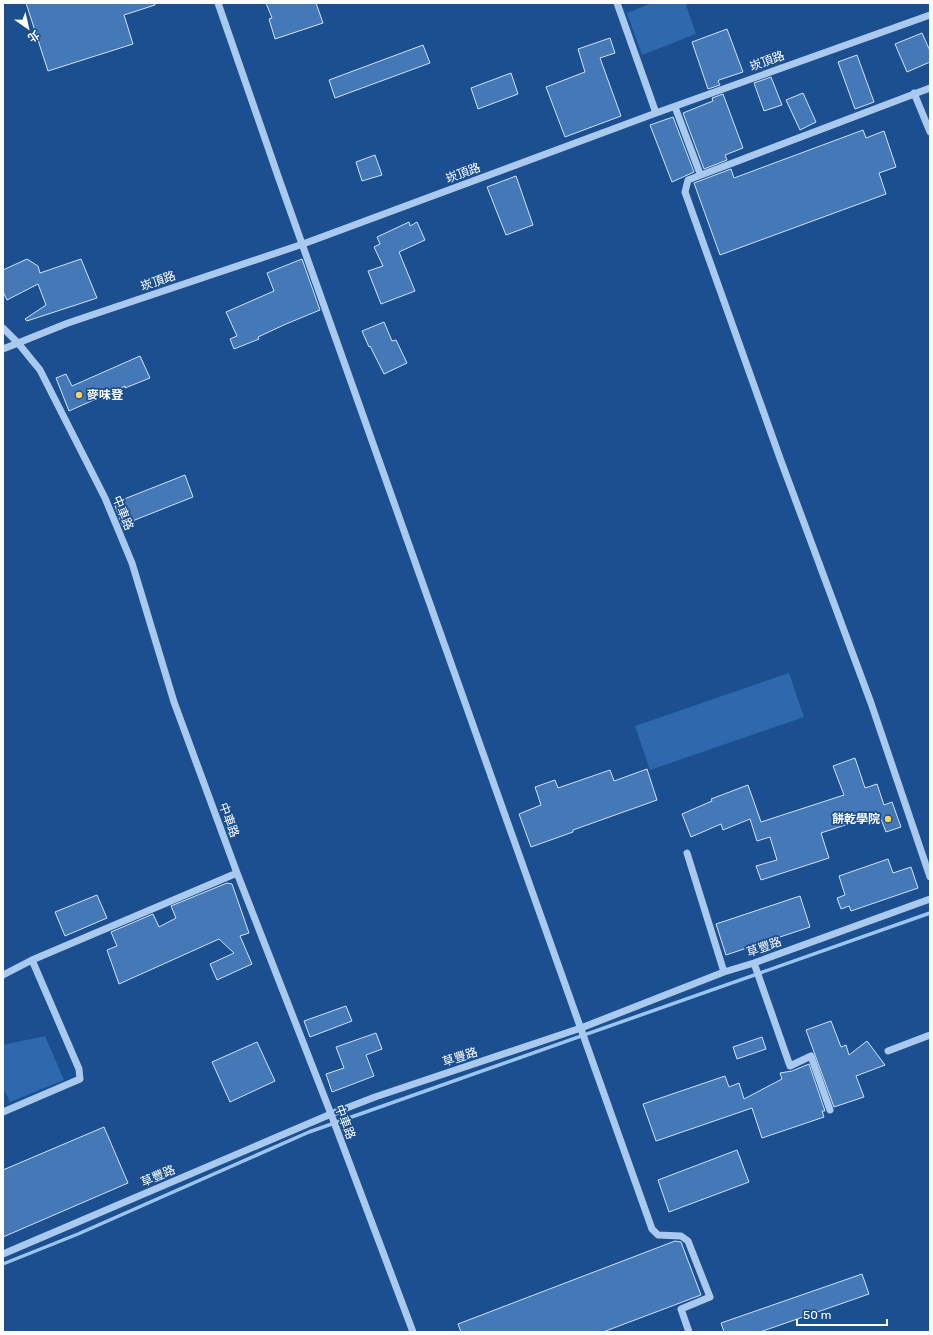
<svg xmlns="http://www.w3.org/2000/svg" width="933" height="1335" viewBox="0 0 933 1335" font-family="Rubik,'Noto Sans TC',sans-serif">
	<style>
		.green { fill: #2e69ad }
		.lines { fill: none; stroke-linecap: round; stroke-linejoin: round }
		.stream { stroke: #9cc4f0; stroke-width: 3.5 }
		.building { fill: #4478b7; stroke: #cfe3fa }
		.minor { stroke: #a9c9ee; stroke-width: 7 }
		.poi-dot { fill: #ffd166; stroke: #1b4f8f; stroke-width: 1.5 }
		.labels { text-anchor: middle; stroke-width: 3.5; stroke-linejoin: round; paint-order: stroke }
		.street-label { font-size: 12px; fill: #fff; stroke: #1b4f8f }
		.poi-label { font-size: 12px; font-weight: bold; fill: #fff; stroke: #1b4f8f; text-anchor: start }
	</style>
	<rect width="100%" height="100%" fill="#1b4f8f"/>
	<!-- green -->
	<path class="green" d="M652,3h37l-3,2 10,29 -54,21 -15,-42z
		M789,673l15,44 -154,53 -15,-44z
		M45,1036l19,44 -54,22 -7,-15v-42z"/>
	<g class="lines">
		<!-- stream -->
		<path class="stream" d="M3,1264l75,-30 231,-102 621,-219"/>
	</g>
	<!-- building -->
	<path class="building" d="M26,3h129v2l-31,10 9,29 -85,27z
		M266,3h50l7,20 -48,16 -6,-20 3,-1z
		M727,29l16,43 -24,8 -1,1 2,4 -12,4 -16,-47z
		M922,33l8,18v11l-23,10 -12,-28z
		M610,38l5,15 -15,5 21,58 -56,21 -19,-50 39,-15 -7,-23z
		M423,45l7,18 -95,35 -6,-18z
		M857,55l17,47 -19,7 -17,-47z
		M511,73l7,21 -40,15 -7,-21z
		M771,77l11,28 -18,6 -10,-28z
		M803,93l13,29 -16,8 -14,-30z
		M723,94l20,54 -18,7 2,5 -23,9 -21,-56 30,-12 -1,-3z
		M673,117l21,55 -22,10 -22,-57z
		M863,130l3,8 18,-7 12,36 -17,6 7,21 -166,61 -26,-72 37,-14 3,9z
		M375,155l7,20 -20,6 -6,-19z
		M516,176l17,49 -27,10 -19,-48z
		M409,222l1,4 7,-4 8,18 -26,12 16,39 -34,13 -13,-33 15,-5 -9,-19 6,-3 -3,-7z
		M27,259l11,7 2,7 41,-14 16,39 -70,23 -2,-2 21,-14 -8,-21 -31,16 -4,-8v-22z
		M302,259l18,51 -34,14 -28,13 1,2 -25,10 -4,-10 7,-3 -11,-24 48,-21 -7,-18z
		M384,322l8,19 4,-1 11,23 -23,11 -14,-28 -1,1 -7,-16z
		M140,356l10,22 -25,10v-2l-56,25 -13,-33 10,-4 6,12z
		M185,475l8,22 -71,28 -8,-22z
		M855,758l10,30 12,-4 7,21 8,-3 9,25 -15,5 -7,-18 -58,19 8,25 -68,22 -5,-14 21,-6 -7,-23 -13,4 -7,-22 -27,11 -2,-6 -30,13 -9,-23 30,-13 -1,-2 37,-14 13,37 83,-27 -11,-29z
		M647,769l10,31 -84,30v2l-42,15 -12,-33 22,-9 -6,-18 20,-7 3,8 52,-18 4,11z
		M888,859l5,14 18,-6 7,21 -67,23 -2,-5 -8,3 -4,-11 8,-3 -6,-19z
		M227,883l5,1 17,49 -9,3 12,28 -35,16 -7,-16 24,-11 -15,-14 -100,45 -12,-34 10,-4 -6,-14 42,-18 6,13 17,-9 -5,-12z
		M97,895l10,23 -42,18 -10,-24z
		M800,896l10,31 -84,28 -10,-31z
		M346,1006l6,15 -42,16 -6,-16z
		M831,1021l10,26 5,-2 3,10 18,-14 18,24 -29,11 8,21 -30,10 -28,-77z
		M376,1033l6,16 -16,6 8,21 -42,16 -6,-18 18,-6 -8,-21z
		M762,1037l4,12 -29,10 -4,-12z
		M257,1042l18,39 -45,21 -18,-40z
		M809,1064l16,47h-3l2,6 -62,21 -10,-30 -96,33 -13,-37 82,-28 4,11 10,-4 5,16 38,-20 -2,-6 12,-2z
		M104,1127l24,56 -125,54v-67z
		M737,1150l12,32 -80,30 -11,-32z
		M675,1241l6,1 20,53 -98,37h-142l-3,-8z
		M862,1274l7,20 -109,38h-36l-3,-9z"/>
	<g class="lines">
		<!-- minor -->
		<path class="minor" d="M218,3l61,176 373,1050 6,6 23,1 7,5 22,56 -29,12 8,23
			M617,3l39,110
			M930,88l-242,92 -3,12 96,269 90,242 59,174
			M914,93l16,39
			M675,107l24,64
			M3,328l15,15 22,27 65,128 27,65 42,139 63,171 94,241 82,218
			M3,349l65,-26 235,-79 353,-131 274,-98
			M687,853l37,119
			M754,963l36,103 21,-10 19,54
			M3,975l29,-15 205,-87
			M888,1051l42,-16
			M3,1112l77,-33 -1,-10 -47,-109
			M3,1254l328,-140 44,-17 206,-69 143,-56 30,-9 176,-64"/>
	</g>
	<!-- markers -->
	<g class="poi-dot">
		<circle cx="79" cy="395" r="4"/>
		<circle cx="888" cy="819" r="4"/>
	</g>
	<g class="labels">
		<!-- street labels -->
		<g class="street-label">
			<text transform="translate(767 61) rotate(-20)" y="4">崁頂路</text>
			<text transform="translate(463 173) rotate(-20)" y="4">崁頂路</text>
			<text transform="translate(158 281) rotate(-19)" y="4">崁頂路</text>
			<text transform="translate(123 513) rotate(68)" y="4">中車路</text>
			<text transform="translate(229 820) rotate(70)" y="4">中車路</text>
			<text transform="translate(764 947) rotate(-19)" y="4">草豐路</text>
			<text transform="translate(460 1057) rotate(-18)" y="4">草豐路</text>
			<text transform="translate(345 1122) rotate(69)" y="4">中車路</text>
			<text transform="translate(158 1176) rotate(-23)" y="4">草豐路</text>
		</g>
		<!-- poi labels -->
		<g class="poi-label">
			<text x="87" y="399">麥味登</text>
			<text x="880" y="823" text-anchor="end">餅乾學院</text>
		</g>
	</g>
	<!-- border -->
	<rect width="933" height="1335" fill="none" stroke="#ffffff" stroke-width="8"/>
	<!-- north arrow -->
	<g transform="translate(28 28) rotate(146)" stroke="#1b4f8f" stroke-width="3" paint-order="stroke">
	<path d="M0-3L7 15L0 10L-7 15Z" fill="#ffffff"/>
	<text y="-6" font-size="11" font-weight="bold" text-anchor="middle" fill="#ffffff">北</text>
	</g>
	<!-- scale -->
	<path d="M797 1319v6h90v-6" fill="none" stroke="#ffffff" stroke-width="2"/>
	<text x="803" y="1319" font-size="12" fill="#ffffff" stroke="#1b4f8f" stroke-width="3" paint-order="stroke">50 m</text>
</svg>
